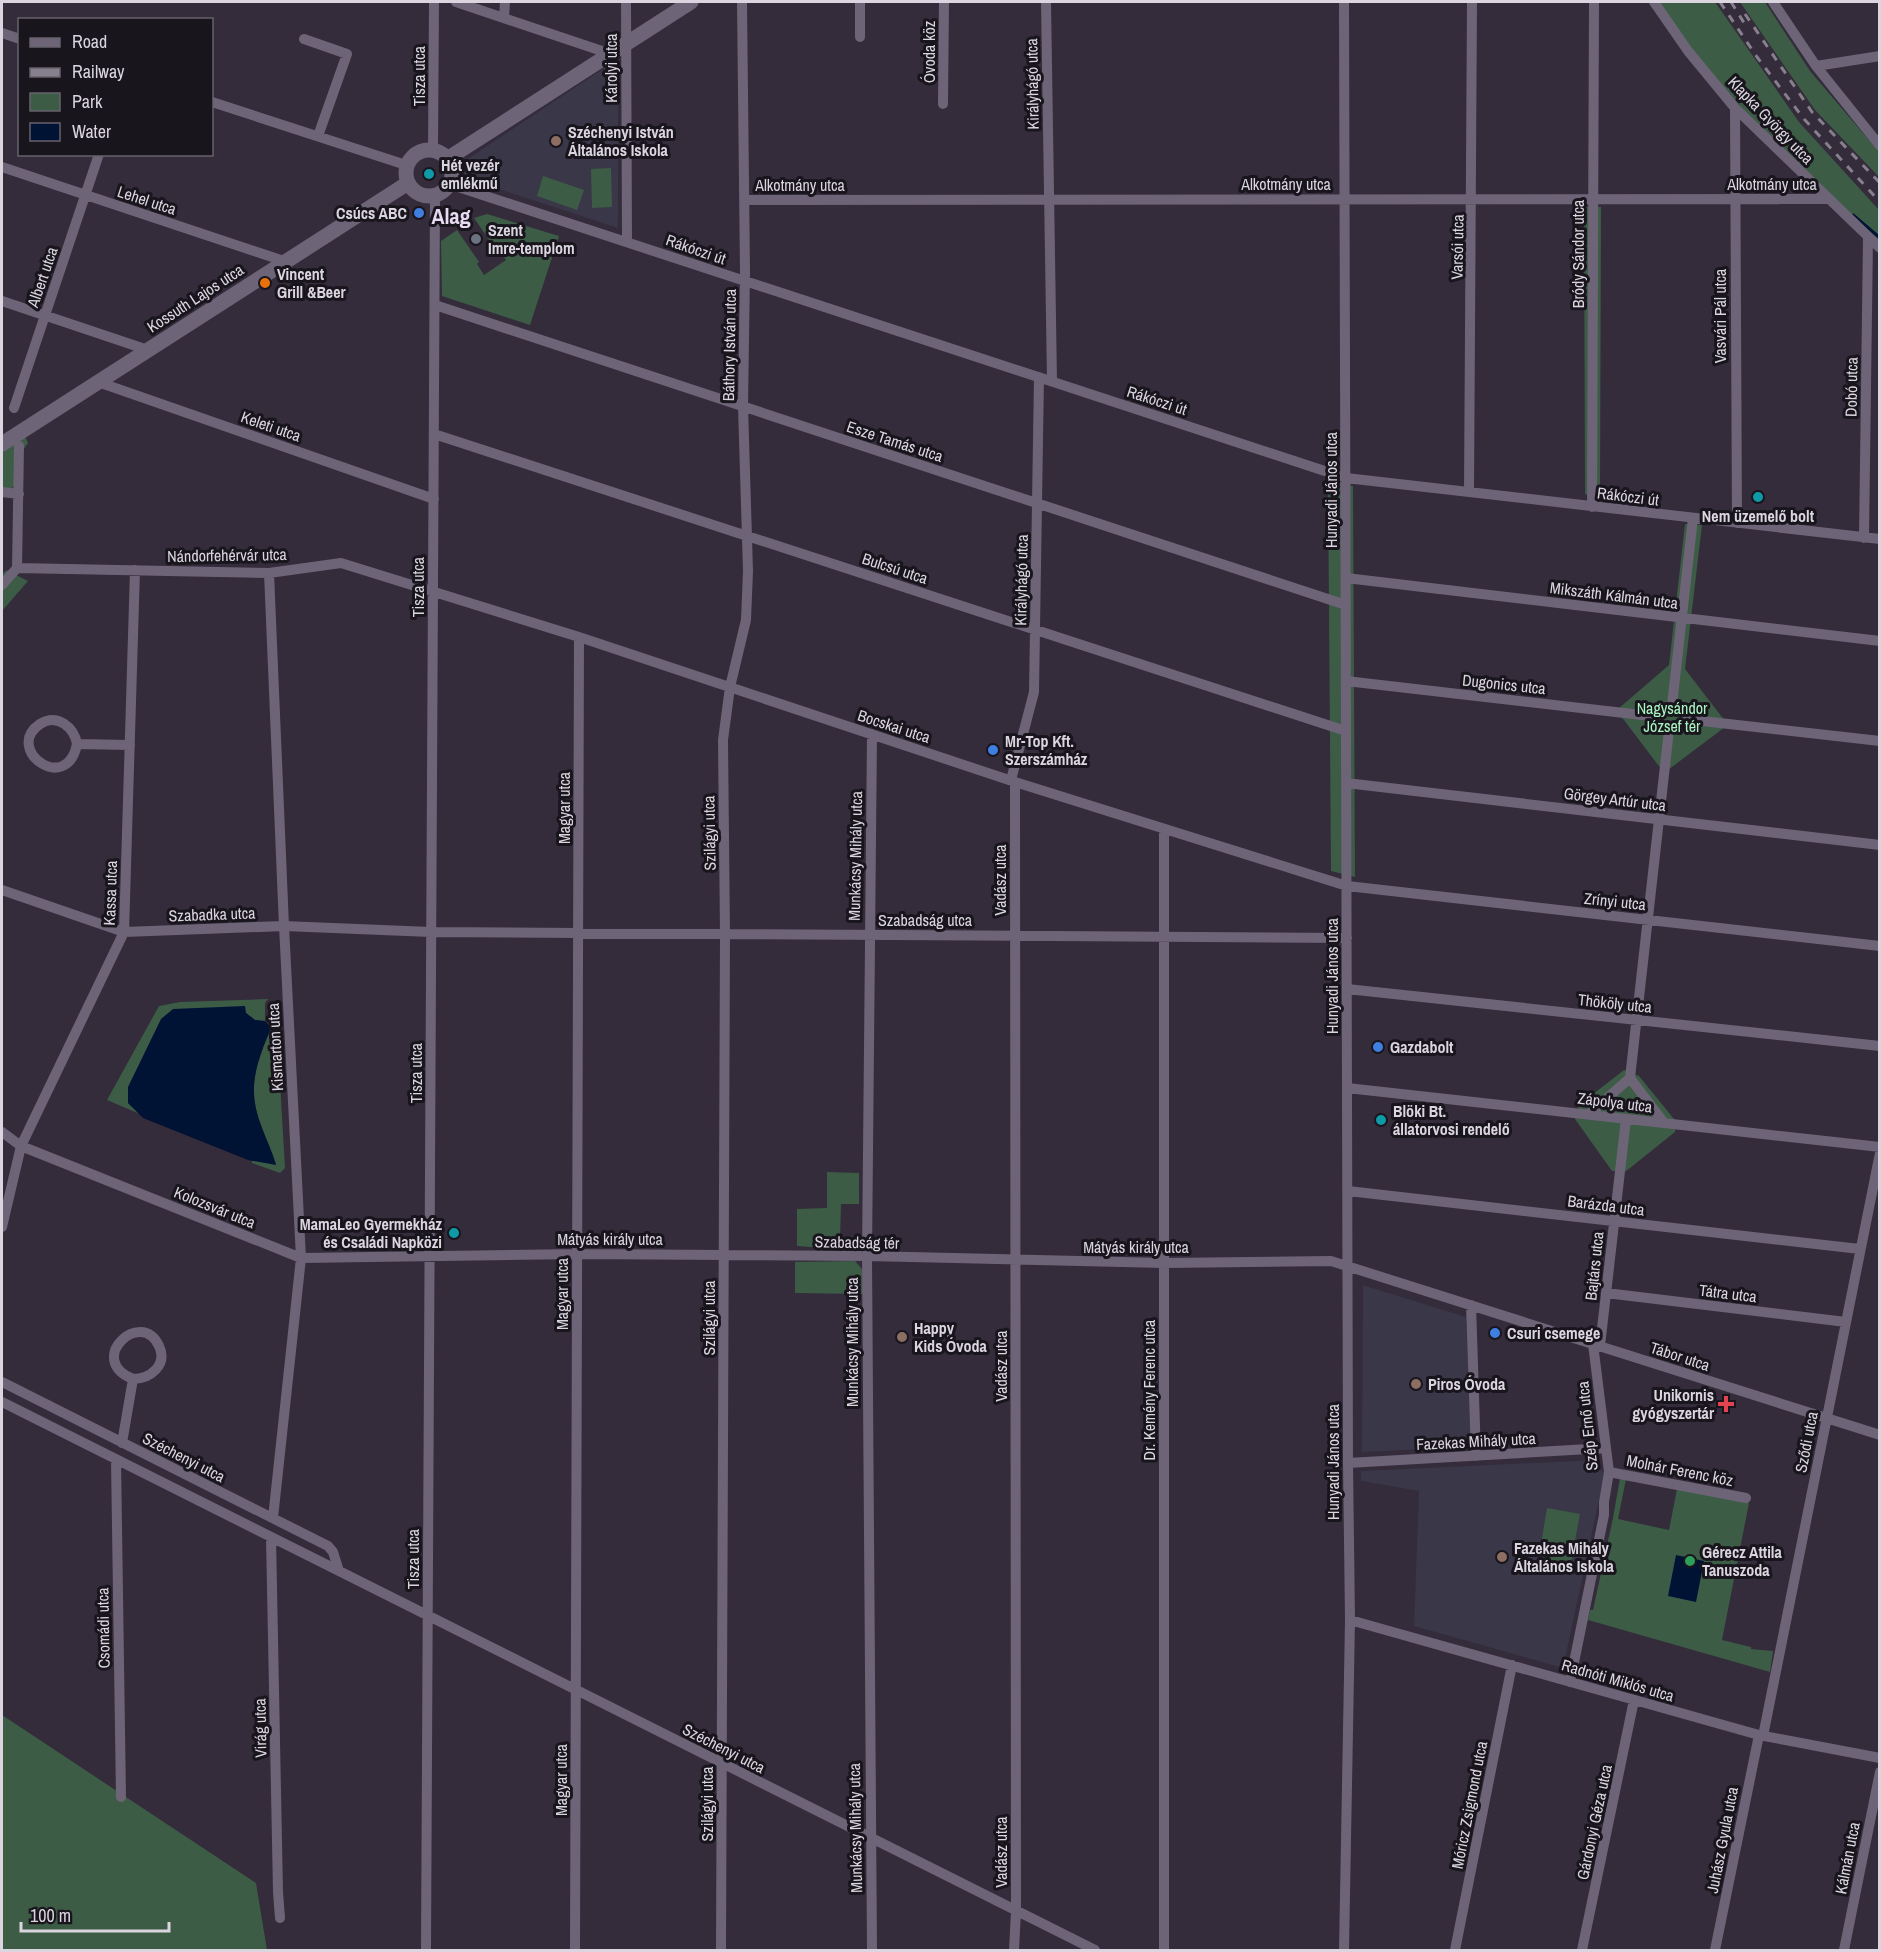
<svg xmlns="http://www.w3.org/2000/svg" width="1881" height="1952" viewBox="0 0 1881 1952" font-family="'Archivo Narrow',sans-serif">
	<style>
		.education { fill: #393748 }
		.green { fill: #3c5c46 }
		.water { fill: #001335 }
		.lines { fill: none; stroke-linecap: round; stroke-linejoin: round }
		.stream { stroke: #001335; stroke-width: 3 }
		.street { stroke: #6e6477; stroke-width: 10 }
		.secondary { stroke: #6e6477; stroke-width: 15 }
		.rail { stroke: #867f8c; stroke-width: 3; stroke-dasharray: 8 8; stroke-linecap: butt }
		.education-dot { fill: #8d6e63; stroke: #19151d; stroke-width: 2 }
		.culture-dot { fill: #0f9aa8; stroke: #19151d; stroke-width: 2 }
		.shop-dot { fill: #3f7fe0; stroke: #19151d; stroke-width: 2 }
		.worship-dot { fill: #6b7280; stroke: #19151d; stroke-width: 2 }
		.food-dot { fill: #e8710a; stroke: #19151d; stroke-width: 2 }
		.health-dot { fill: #e0444e; stroke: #19151d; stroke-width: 2 }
		.leisure-dot { fill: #2e9e5b; stroke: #19151d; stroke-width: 2 }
		.labels { text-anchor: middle; stroke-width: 6; stroke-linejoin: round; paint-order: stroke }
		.street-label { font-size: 16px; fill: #dad5df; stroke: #19151d }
		.poi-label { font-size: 16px; font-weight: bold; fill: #dad5df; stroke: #19151d; text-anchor: start }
		.park-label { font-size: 16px; fill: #a9f4c0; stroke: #19151d }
		.district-label { font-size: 22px; font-weight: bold; fill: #e6dbf1; stroke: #19151d }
	</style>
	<rect width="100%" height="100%" fill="#342b3b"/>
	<!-- education -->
	<path class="education" d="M618,59v169l-153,-50 -2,-16z
		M1363,1285l103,32 5,130 -109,5z
		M1598,1460l-1,9 8,3 -42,196 -149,-42 5,-135 -58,-10v-10z"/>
	<!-- green -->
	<path class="green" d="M1656,2h59l84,120 80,88v30l-3,-1 -116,-110 -71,-80z
		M1740,2h25l45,69 69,81v25l-64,-67z
		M611,168l1,39 -20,1 -1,-39z
		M543,176l41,14 -7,20 -40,-14z
		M1584,207h17l-1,293 -15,-6z
		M487,214l72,22 -29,89 -88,-29 -1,-55 16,-11 22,32 -2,2 7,11 22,-15 -7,-11 -3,1 -22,-32z
		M25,436l3,7 -5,7 -7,34 -4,4h-10v-37z
		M1328,480l25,6 2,391 -24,-6z
		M1685,524l17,1 -17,144 40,52v6l-57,43 -6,-1 -4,-4 -34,-45 -6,-6v-5l51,-44z
		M6,570l22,11 -26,30v-36z
		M268,999l-3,4v18l-10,-1 -9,-7 -118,90 12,11 -33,-14 52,-94 21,-4z
		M271,1028l6,3 8,137 -5,5 -28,-10v-3l24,4c-7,-23 -22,-47 -22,-72 -1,-21 9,-45 17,-64z
		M1624,1070l15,6 35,43 2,7 -1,6 -45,36 -4,3h-14l-37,-52 4,-14z
		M827,1172l32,1v31h-18l-1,36h-2v9l-41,-3v-37l30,-1z
		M855,1261l7,8 1,25 -68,-1v-31z
		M1620,1478l6,1 -8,40 51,11 8,-41 72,14 -27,137 29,7v2l22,2 -3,21 -182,-52 2,-10h3l20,-92z
		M1547,1508l33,6 -11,59 -32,-5z
		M2,1715l254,168 11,67h-265z"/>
	<!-- water -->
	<path class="water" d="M245,1006l1,7 9,7 10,1 6,7c-8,19 -18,43 -17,64 0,25 15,49 22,73l-28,-5 -105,-42 -15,-15v-16l33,-68 12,-10z
		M1676,1555l28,6 -8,41 -28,-6z"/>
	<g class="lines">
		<!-- stream -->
		<path class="stream" d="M1853,215l27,23"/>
		<!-- street -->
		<path class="street" d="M456,2l155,52
			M626,2l1,240
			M860,2v35
			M1046,2l6,379
			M1654,2l34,49 47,57 145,140
			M1773,2l43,64 64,80
			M504,18l1,-16
			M2,33l18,6
			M304,39l43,15 -29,82
			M1816,66l64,-10
			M212,102l194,63
			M943,104l1,-102
			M1735,108l2,415
			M433,150l1,-148
			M2,167l282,94
			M449,184l897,294 534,61
			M744,200l1084,-1
			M2,301l146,49
			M435,305l911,300
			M98,382l336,117
			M14,408l85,-254
			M434,434l912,297
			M2,492l17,2
			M1469,492l3,-490
			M1592,507l2,-505
			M1864,538l4,-300
			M17,568l252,5 72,-10 238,74 436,145 332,104 533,60
			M269,573l15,353 17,332 -28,260
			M1346,578l534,63
			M2,585l15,-17 2,-122
			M1346,681l313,36
			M1672,705l21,-187
			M1660 718a12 12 0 1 1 24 0a12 12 0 1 1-24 0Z
			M1684,719l196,22
			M872,734l-5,522 5,694
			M77,744c-10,52 -74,5 -37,-20 17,-11 34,3 37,20l53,1
			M1011,780l23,-88 5,-315
			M1346,783l534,62
			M2,890l122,42 160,-6 147,6 916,6
			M1347,989l533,57
			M1630,1078l39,-348
			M1347,1088l533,59
			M1589,1114l41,-36 34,45
			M2,1132l19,14 280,112 276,-4 290,2 297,7 167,-2 549,174
			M1348,1191l512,58
			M2,1227l19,-81 103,-214 11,-362
			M1606,1293l240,29
			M1471,1305l5,151
			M1600,1346l26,-227
			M2,1382l326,164 5,6 6,19
			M2,1402l1093,548
			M122,1443l11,-64c17,0 35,-14 26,-33 -18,-39 -74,14 -26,33
			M116,1459l5,338
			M1348,1463l258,-15
			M1609,1472l137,26
			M271,1537l7,355 2,26
			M1350,1620l409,115 121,23
			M1570,1682l34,-167v-13l5,-30 -16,-128
			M1763,1736l117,-583
			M426,1950l9,-1755
			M575,1950l4,-1313
			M721,1950l4,-1016 -2,-194 7,-53 16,-67 2,-49 -5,-165 2,-133 -3,-271
			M1014,1950l2,-39 -1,-1129
			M1164,1950v-1121
			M1344,1950l6,-330 -2,-157 -4,-1461
			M1455,1950l57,-285
			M1582,1950l52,-250
			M1715,1950l44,-215
			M1844,1950l36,-178"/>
		<!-- secondary -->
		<path class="secondary" d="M406 173a23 23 0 1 1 46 0a23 23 0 1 1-46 0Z
			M447,159l244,-157
			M2,444l406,-261"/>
		<!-- rail -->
		<path class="rail" d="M1720,2l37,55 47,62 76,83
			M1731,2l15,24
			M1745,14l67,98 68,71"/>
	</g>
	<!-- markers -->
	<g class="education-dot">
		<circle cx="556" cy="141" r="6"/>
		<circle cx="902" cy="1337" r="6"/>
		<circle cx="1416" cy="1384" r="6"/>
		<circle cx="1502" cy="1557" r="6"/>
	</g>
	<g class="culture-dot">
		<circle cx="429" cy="174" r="6"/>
		<circle cx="1758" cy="497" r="6"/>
		<circle cx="1381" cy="1120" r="6"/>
		<circle cx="454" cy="1233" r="6"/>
	</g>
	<g class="shop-dot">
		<circle cx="419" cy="213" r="6"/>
		<circle cx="993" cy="750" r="6"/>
		<circle cx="1378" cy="1047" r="6"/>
		<circle cx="1495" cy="1333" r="6"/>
	</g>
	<circle class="worship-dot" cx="476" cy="239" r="6"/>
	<circle class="food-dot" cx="265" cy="283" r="6"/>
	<path class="health-dot" d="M1723 1395h6v6h6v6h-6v6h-6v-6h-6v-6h6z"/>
	<circle class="leisure-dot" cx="1690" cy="1561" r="6"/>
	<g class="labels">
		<!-- street labels -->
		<g class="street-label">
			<text transform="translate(929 52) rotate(-90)" y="6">Óvoda köz</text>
			<text transform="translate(611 68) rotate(-90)" y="6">Károlyi utca</text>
			<text transform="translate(419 76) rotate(-90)" y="6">Tisza utca</text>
			<text transform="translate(1032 84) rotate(-91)" y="6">Királyhágó utca</text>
			<text transform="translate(1771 120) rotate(46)" y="6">Klapka György utca</text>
			<text x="1286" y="190">Alkotmány utca</text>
			<text x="1772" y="190">Alkotmány utca</text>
			<text x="800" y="191">Alkotmány utca</text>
			<text transform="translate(147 200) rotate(18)" y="6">Lehel utca</text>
			<text transform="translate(1457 247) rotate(-89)" y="6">Varsói utca</text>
			<text transform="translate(696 249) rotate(19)" y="6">Rákóczi út</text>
			<text transform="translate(1578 254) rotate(-90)" y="6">Bródy Sándor utca</text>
			<text transform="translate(42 277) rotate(-71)" y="6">Albert utca</text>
			<text transform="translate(195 298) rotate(-33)" y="6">Kossuth Lajos utca</text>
			<text transform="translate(1720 316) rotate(-90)" y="6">Vasvári Pál utca</text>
			<text transform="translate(729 345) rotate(-89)" y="6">Báthory István utca</text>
			<text transform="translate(1851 387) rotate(-89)" y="6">Dobó utca</text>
			<text transform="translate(1157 400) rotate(18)" y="6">Rákóczi út</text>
			<text transform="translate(271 426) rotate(19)" y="6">Keleti utca</text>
			<text transform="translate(895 441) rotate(18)" y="6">Esze Tamás utca</text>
			<text transform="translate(1331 490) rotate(-90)" y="6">Hunyadi János utca</text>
			<text transform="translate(1628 496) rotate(7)" y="6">Rákóczi út</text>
			<text transform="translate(227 555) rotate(-1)" y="6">Nándorfehérvár utca</text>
			<text transform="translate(895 568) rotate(18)" y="6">Bulcsú utca</text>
			<text transform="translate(1021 580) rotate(-89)" y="6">Királyhágó utca</text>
			<text transform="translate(418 587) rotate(-90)" y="6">Tisza utca</text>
			<text transform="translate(1614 595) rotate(7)" y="6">Mikszáth Kálmán utca</text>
			<text transform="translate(1504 684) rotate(6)" y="6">Dugonics utca</text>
			<text transform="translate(894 726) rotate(18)" y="6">Bocskai utca</text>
			<text transform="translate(1615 799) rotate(7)" y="6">Görgey Artúr utca</text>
			<text transform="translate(564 808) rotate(-90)" y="6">Magyar utca</text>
			<text transform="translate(709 833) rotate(-91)" y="6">Szilágyi utca</text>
			<text transform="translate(855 856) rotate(-89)" y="6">Munkácsy Mihály utca</text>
			<text transform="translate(1000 880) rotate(-90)" y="6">Vadász utca</text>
			<text transform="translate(110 893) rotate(-88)" y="6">Kassa utca</text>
			<text transform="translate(1615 901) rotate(6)" y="6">Zrínyi utca</text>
			<text transform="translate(212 914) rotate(-2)" y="6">Szabadka utca</text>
			<text x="925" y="926">Szabadság utca</text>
			<text transform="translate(1332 976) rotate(-90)" y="6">Hunyadi János utca</text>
			<text transform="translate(1615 1003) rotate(6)" y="6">Thököly utca</text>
			<text transform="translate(275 1047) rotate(-93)" y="6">Kismarton utca</text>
			<text transform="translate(416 1073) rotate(-90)" y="6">Tisza utca</text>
			<text transform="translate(1615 1102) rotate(7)" y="6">Zápolya utca</text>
			<text transform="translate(1606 1205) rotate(7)" y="6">Barázda utca</text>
			<text transform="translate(215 1207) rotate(22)" y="6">Kolozsvár utca</text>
			<text x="610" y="1245">Mátyás király utca</text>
			<text transform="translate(857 1242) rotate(1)" y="6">Szabadság tér</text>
			<text x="1136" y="1253">Mátyás király utca</text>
			<text transform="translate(1594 1266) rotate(-84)" y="6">Bajtárs utca</text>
			<text transform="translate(1728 1293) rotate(7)" y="6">Tátra utca</text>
			<text transform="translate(562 1294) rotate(-90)" y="6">Magyar utca</text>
			<text transform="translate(709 1318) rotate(-90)" y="6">Szilágyi utca</text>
			<text transform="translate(852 1342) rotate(-90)" y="6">Munkácsy Mihály utca</text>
			<text transform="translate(1680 1356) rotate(18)" y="6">Tábor utca</text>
			<text transform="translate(1001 1366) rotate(-90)" y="6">Vadász utca</text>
			<text transform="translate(1149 1390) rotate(-90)" y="6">Dr. Kemény Ferenc utca</text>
			<text transform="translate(1587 1426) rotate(-96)" y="6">Szép Ernő utca</text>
			<text transform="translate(1476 1441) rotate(-3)" y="6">Fazekas Mihály utca</text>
			<text transform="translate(1806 1442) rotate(-79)" y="6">Sződi utca</text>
			<text transform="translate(184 1457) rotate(27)" y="6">Széchenyi utca</text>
			<text transform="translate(1333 1462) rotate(-90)" y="6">Hunyadi János utca</text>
			<text transform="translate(1680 1470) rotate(11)" y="6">Molnár Ferenc köz</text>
			<text transform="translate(413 1559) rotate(-90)" y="6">Tisza utca</text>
			<text transform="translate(103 1628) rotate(-91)" y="6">Csomádi utca</text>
			<text transform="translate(1618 1680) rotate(16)" y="6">Radnóti Miklós utca</text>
			<text transform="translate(260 1728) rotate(-91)" y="6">Virág utca</text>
			<text transform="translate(724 1748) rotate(27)" y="6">Széchenyi utca</text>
			<text transform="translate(561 1780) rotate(-90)" y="6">Magyar utca</text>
			<text transform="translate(707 1804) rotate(-90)" y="6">Szilágyi utca</text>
			<text transform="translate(1469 1805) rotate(-79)" y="6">Móricz Zsigmond utca</text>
			<text transform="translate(1594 1822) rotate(-78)" y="6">Gárdonyi Géza utca</text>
			<text transform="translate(855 1828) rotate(-91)" y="6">Munkácsy Mihály utca</text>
			<text transform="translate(1722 1840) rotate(-79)" y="6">Juhász Gyula utca</text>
			<text transform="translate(1001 1852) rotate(-90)" y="6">Vadász utca</text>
			<text transform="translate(1847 1858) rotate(-79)" y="6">Kálmán utca</text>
		</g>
		<!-- poi labels -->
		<g class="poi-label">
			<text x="568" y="138">Széchenyi István<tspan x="568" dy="18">Általános Iskola</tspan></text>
			<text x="441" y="171">Hét vezér<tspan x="441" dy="18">emlékmű</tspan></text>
			<text x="407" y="219" text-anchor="end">Csúcs ABC</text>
			<text x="488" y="236">Szent<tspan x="488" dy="18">Imre-templom</tspan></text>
			<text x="277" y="280">Vincent<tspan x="277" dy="18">Grill &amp;Beer</tspan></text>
			<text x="1758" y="522" text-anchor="middle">Nem üzemelő bolt</text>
			<text x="1005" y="747">Mr-Top Kft.<tspan x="1005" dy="18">Szerszámház</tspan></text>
			<text x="1390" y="1053">Gazdabolt</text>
			<text x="1393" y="1117">Blöki Bt.<tspan x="1393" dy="18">állatorvosi rendelő</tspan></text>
			<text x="442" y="1230" text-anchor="end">MamaLeo Gyermekház<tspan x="442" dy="18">és Családi Napközi</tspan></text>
			<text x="914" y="1334">Happy<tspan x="914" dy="18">Kids Óvoda</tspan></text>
			<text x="1507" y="1339">Csuri csemege</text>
			<text x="1428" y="1390">Piros Óvoda</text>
			<text x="1714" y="1401" text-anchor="end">Unikornis<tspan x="1714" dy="18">gyógyszertár</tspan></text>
			<text x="1514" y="1554">Fazekas Mihály<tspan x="1514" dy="18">Általános Iskola</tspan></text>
			<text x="1702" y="1558">Gérecz Attila<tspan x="1702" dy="18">Tanuszoda</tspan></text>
		</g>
		<!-- park labels -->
		<g class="park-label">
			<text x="1672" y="714">Nagysándor<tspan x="1672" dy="18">József tér</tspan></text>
		</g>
		<!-- district labels -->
		<g class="district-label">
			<text x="451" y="224">Alag</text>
		</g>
	</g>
	<!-- border -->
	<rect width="1881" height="1952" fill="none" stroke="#dad5df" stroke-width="6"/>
	<!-- legend -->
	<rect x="18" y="18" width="195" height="138" fill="#19151d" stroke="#66626b" stroke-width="1.5"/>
	<rect x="30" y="38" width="30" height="9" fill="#6e6477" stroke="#66626b" stroke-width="1.5"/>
	<text x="72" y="48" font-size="18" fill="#dad5df">Road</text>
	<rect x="30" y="68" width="30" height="9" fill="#867f8c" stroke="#66626b" stroke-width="1.5"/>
	<text x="72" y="78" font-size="18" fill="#dad5df">Railway</text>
	<rect x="30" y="93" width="30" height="18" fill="#3c5c46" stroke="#66626b" stroke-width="1.5"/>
	<text x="72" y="108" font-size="18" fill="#dad5df">Park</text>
	<rect x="30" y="123" width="30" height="18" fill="#001335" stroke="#66626b" stroke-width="1.5"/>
	<text x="72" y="138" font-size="18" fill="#dad5df">Water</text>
	<!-- scale -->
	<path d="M21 1922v9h148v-9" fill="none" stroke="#dad5df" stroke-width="3"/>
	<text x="30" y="1922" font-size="18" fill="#dad5df" stroke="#19151d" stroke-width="4.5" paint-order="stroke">100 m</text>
</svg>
